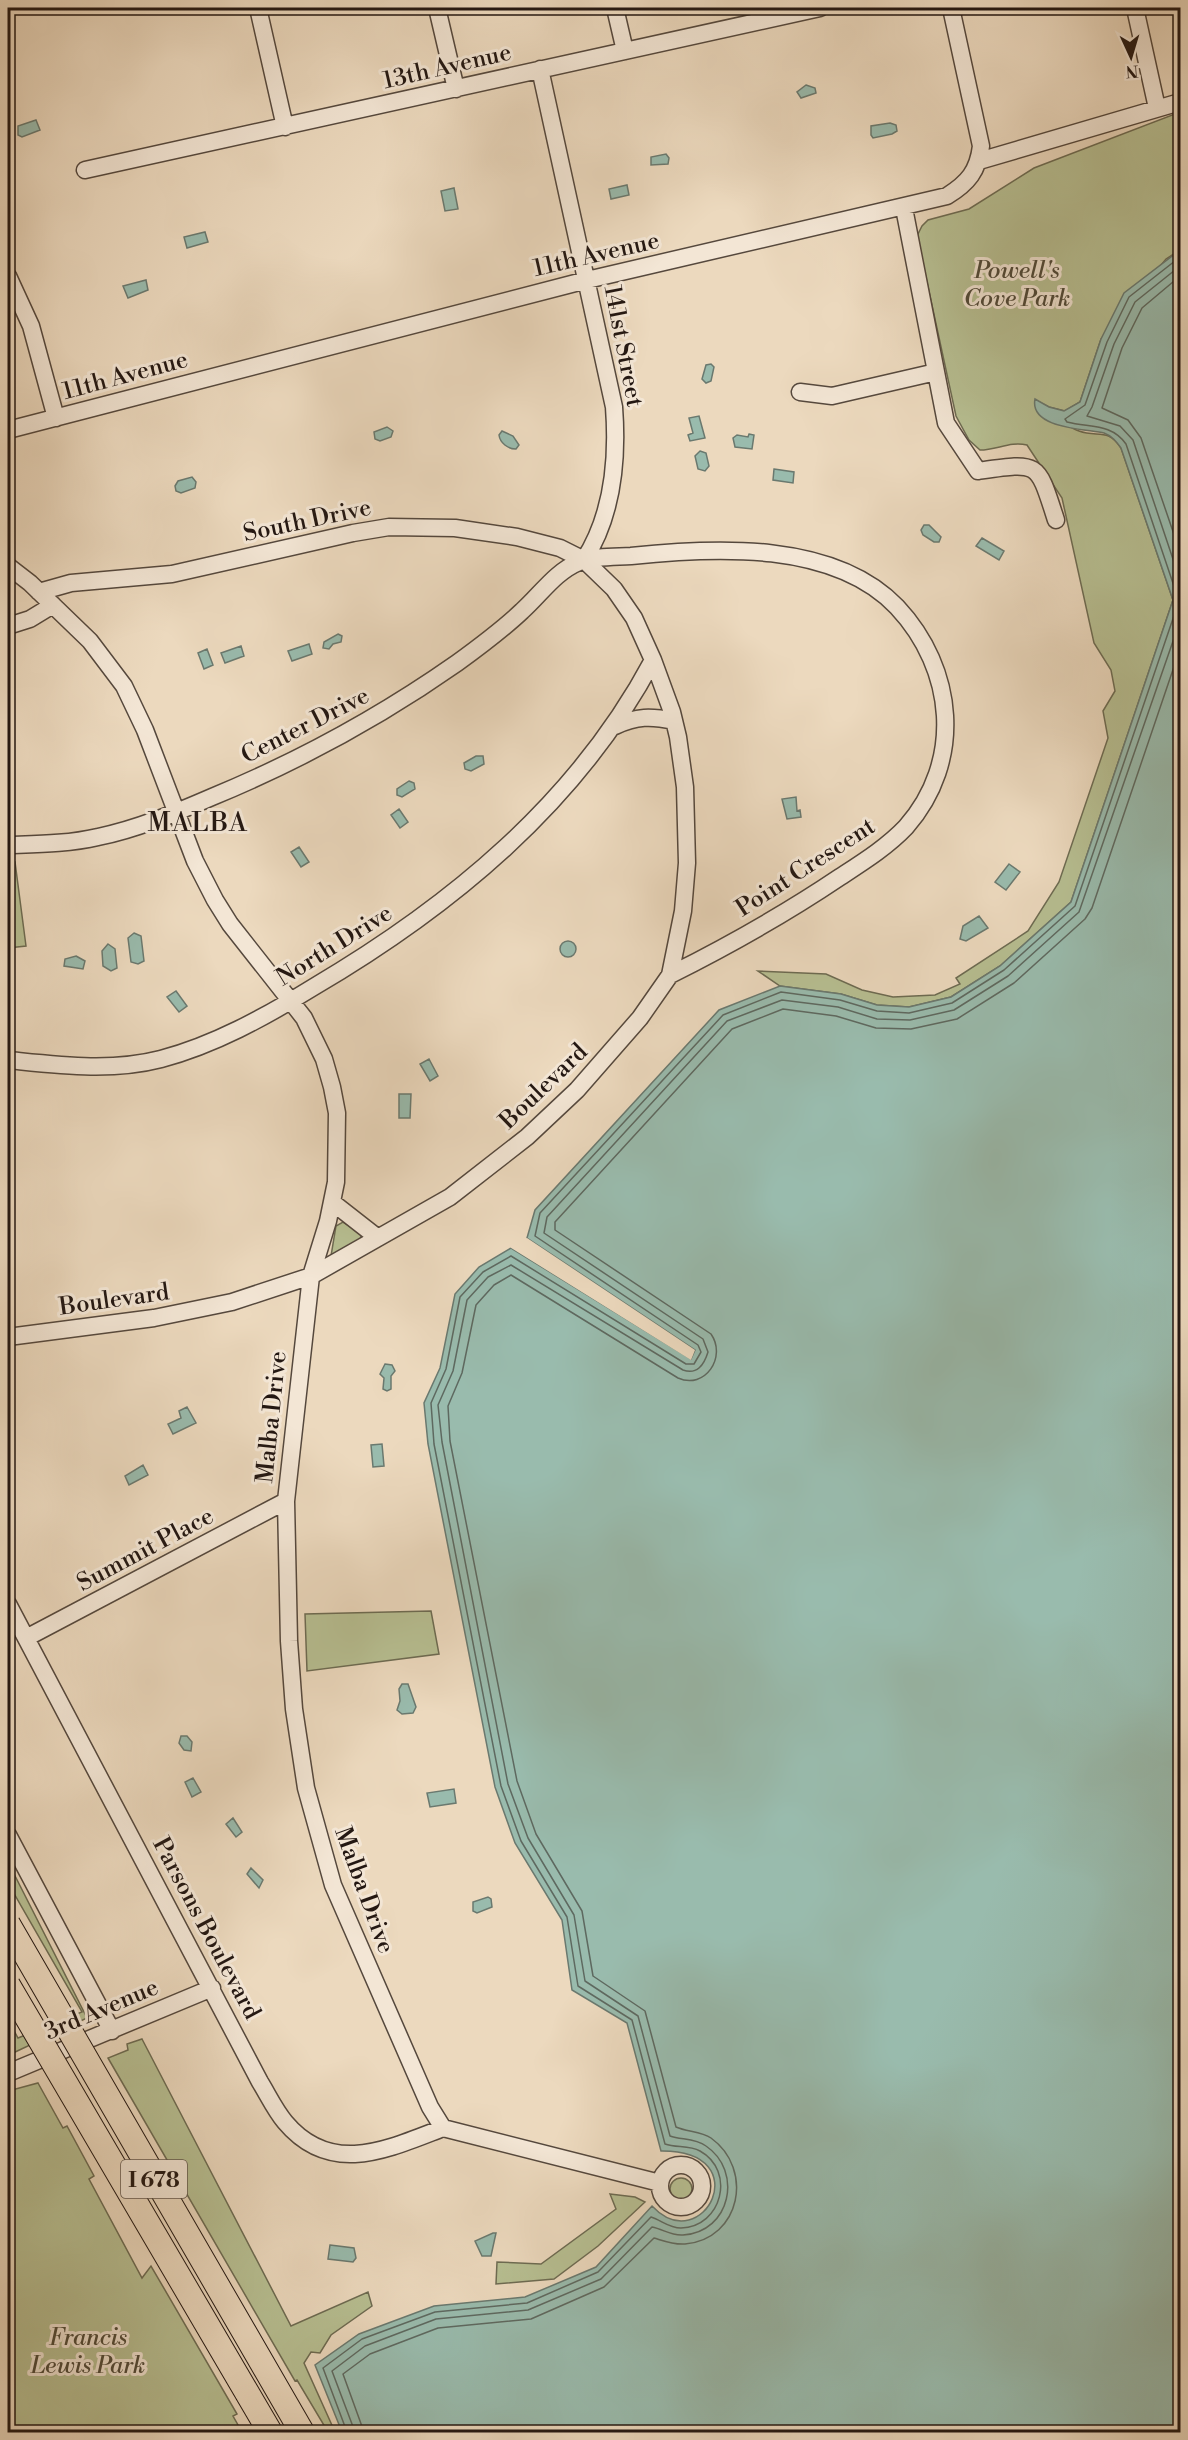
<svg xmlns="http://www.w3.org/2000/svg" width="1188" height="2440" viewBox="0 0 1188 2440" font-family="'Libre Bodoni',serif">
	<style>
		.green { fill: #b7bf92; stroke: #6d6b52; stroke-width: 1.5 }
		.water { fill: #99bbad; stroke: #6a796f; stroke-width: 1.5 }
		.pier { fill: #ecd9be }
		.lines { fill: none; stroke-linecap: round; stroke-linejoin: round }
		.shore { stroke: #5e6960; stroke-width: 1.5 }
		.minor-casing { stroke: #55483d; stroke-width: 19 }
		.minor { stroke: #f3e6d5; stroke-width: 16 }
		.highway-bridge-casing { stroke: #231712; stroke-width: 26; stroke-linecap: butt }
		.highway-bridge { stroke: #ecd9be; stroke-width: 24 }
		.labels { text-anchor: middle; stroke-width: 6; stroke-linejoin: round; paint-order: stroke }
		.shield { fill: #f3e6d5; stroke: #61554c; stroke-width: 1.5 }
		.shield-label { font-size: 22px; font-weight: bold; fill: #231712 }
		.street-label { font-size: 24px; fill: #231712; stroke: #f3e6d5 }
		.park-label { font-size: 24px; font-style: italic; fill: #4f4938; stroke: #f3e6d5 }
		.neighbourhood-label { font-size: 26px; letter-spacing: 1.5px; fill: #231712; stroke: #f3e6d5 }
	</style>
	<rect width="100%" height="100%" fill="#ecd9be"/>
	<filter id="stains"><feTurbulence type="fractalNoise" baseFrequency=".00333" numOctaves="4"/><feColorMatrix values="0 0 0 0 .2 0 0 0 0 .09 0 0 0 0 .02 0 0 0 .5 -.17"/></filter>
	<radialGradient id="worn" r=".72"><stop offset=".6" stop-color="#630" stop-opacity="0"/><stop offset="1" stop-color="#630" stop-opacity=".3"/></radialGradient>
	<!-- green -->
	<path class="green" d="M1180,112v138l-14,9 -65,80 -21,63 -15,9 -16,-4 -14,-7c13,9 29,26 44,31 19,7 28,-4 42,17l52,152 -102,302 -71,64 -49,31 -42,10 -32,-2 -36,-11 -61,-8 -22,-15 68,3 36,16 31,7 42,-2 25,-11 -4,-6 72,-47 31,-49 49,-144 -5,-27 12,-20 -4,-21 -17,-27 -32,-145 -35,-53c-17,-4 -30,5 -47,5l-11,-10 -13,-24 -39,-180 5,-10 6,-6 41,-11 65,-41z
		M8,862h7l11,84 -18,2z
		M343,1222l19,12 -3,8 -28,14 5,-30z
		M431,1611l8,43 -132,17 -2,-57z
		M8,1862l79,156 -76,36 -3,-5v-29l10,18 64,-26 -74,-129z
		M142,2039l149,287 77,-34 4,14 -41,29 -11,18 -9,-1 -7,11 31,69h-7l-31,-52 -2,1 -187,-323 20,-8 -1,-6z
		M38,2083l25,45 4,-2 27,50 -5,3 53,99 9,-12 86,148 -4,2 9,16h-63l-20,-4 -25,4h-126v-341z
		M670 2189a11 11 0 1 1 22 0a11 11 0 1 1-22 0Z
		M610,2194l25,3 10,5 -47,44 -44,33 -58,5 1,-22 44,2 75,-55z"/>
	<!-- water -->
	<path class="water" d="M806,85l9,3 1,5 -15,5 -4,-6z
		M36,120l4,10 -18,7 -4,-2v-9z
		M890,123l6,2 1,6 -5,3 -19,4 -2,-3v-9z
		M666,154l3,4 -1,6 -17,1v-8z
		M627,185l2,10 -18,4 -2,-10z
		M454,188l4,21 -13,2 -4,-20z
		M205,232l3,10 -21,6 -3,-11z
		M1180,250v2182h-838l-27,-67 44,-31 75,-28 91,-9 71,-30 56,-61c51,54 107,-56 9,-55l-34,-128 -55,-33 -10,-70 -47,-77 -20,-56 -67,-343 -4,-41 16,-35 15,-74 24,-27 32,-19 180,111 4,-9 -168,-112 8,-28 184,-200 61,-24 61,8 36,11 32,2 42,-10 49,-31 71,-64 102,-302 -52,-152c-5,-7 -9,-12 -17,-15 -17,-4 -75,-4 -69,-34l14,8 15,4 16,-9 21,-63 23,-46z
		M146,280l2,10 -20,8 -5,-12z
		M711,364l3,3 -3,14 -5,2 -4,-4 4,-14z
		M699,416l6,22 -15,3 -2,-6 5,-2 -4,-15z
		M387,427l6,4 -2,6 -11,4 -5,-2 -1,-7z
		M502,431l11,5 6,9 -3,4c-8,0 -16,-6 -17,-14z
		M749,434l5,1 -2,14 -17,-2 -2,-9 4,-3 11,2z
		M700,451l6,2 3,13 -4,5 -7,-2 -3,-13z
		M774,469l20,3 -1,11 -20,-3z
		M192,477l4,5 -1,6 -14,5 -5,-2 -1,-5 3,-5z
		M924,525h5l12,12 -2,5h-5l-11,-7 -2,-5z
		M982,538l22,13 -5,9 -23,-14z
		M338,634l4,2 -1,6 -8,2 -4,5 -6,-1 1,-6z
		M309,644l3,10 -20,7 -4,-10z
		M241,646l3,10 -19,7 -4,-10z
		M207,649l6,16 -9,4 -6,-16z
		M476,756h7l1,8 -13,7 -6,-2 -1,-6z
		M409,781l5,2 1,6 -13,8 -5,-2v-6z
		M796,797l1,14 3,-1 1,7 -14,2 -5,-20z
		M399,809l9,13 -8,6 -9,-13z
		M299,847l10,15 -8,5 -10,-15z
		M1009,864l11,8 -14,18 -11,-8z
		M979,916l9,12 -22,13 -6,-2 3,-13z
		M134,933l7,3 3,25 -6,3 -7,-2 -3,-24z
		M560 949a8 8 0 1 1 16 0a8 8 0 1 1-16 0Z
		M108,944l7,5 2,19 -6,3 -8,-5 -1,-15z
		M76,956l9,5 -2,8 -19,-3 1,-7z
		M176,991l11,15 -8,6 -12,-15z
		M429,1059l9,17 -8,5 -10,-17z
		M399,1094h12l-1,24h-11z
		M385,1364l7,1 3,6 -4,5v13l-4,2 -4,-2 1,-11 -4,-4z
		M187,1407l9,16 -23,11 -5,-10 13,-6 -2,-7z
		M382,1444l2,22 -11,1 -2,-22z
		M143,1465l5,10 -19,10 -4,-9z
		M402,1684h6l8,23 -3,6 -11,1 -5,-4 3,-9 -1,-12z
		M181,1736h6l5,6 -1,9 -7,-1 -5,-7z
		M193,1778l8,14 -9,5 -7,-15z
		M454,1789l2,14 -26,4 -3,-14z
		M233,1818l9,14 -6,5 -10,-13z
		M251,1868l12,12 -4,8 -12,-14z
		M488,1897l3,2 1,8 -15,6 -4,-2v-9z
		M493,2233h3l-5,23h-9l-7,-15z
		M330,2245l24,3 2,10 -3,4 -25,-3z"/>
	<!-- pier -->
	<path class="pier" d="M527,1238l168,112 -4,10 -183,-114h4l177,109 2,-4 -167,-112z"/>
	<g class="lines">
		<!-- shore -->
		<path class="shore" d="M1180,266l-45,36 -21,42 -22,63 -5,9 33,10 13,14 47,140
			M1180,276l-38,32 -20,40 -20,60 26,12 13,18 39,114
			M347,2432l-24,-64 39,-29 73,-27 92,-9 71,-31 53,-55c10,3 18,11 30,11 41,-1 55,-57 19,-77 -11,-6 -24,-3 -35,-7l-33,-124 -54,-34 -11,-69 -46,-76 -20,-55 -67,-342 -3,-41 15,-34 14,-72 23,-25 28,-16 175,108h8l7,-12 -3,-7 -163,-109 5,-23 183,-198 58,-23 59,8 37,11 32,2 43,-10 52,-33 71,-64 104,-305 -53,-157c-15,-21 -36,-16 -59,-22l-2,-3 20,-14 22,-63 22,-45 51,-40
			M355,2432l-23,-61 33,-25 71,-27 92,-9 73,-31 51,-52c11,2 19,9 31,8 48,-3 60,-64 23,-89 -11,-8 -25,-6 -36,-10l-32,-120 -53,-35 -11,-66 -46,-77 -20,-54 -66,-342 -4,-37 15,-34 14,-71 21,-23 23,-12 172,105c14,5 21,-5 25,-18l-5,-13 -159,-106 3,-16 180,-196 55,-21 56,7 39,12 33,1 44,-10 54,-34 71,-64 101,-291
			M364,2432l-21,-58 27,-20 68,-26 93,-9 73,-32 50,-49c10,3 20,7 31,6 56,-5 69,-75 26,-106 -10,-7 -24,-6 -35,-11l-31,-116 -52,-35 -11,-65 -46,-77 -19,-53 -67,-340 -2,-35 14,-33 14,-68 18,-20 17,-10 167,103c27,12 49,-21 33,-44l-156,-104v-8l177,-193 51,-20 53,7 40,12 35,1 46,-10 57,-36 71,-64 7,-11 88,-259"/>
		<defs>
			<path id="minor" d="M258,8l27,119
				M437,8l19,81
				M615,8l10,43
				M1135,8l22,100
				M540,69l74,338c4,53 -1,108 -30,153
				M979,161l201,-59
				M85,170l735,-162
				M904,208l42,215 32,48c62,-9 59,-10 78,49
				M8,276l23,50 25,92
				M800,392l32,4 104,-24
				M8,430l579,-150 360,-84c21,-13 31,-25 34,-50l-30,-138
				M8,566l22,17 60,58 34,45 21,44 50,131 20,39 15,24 74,94 20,41 8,28 5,26 -1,69 -8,39 -17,55 -25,225 3,140 5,68 12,79 27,97 97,222 13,21 217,55
				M8,626l22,-7 23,-14
				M615,726c22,-10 36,-10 59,-5
				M8,845c30,-1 60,-1 90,-8 39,-8 77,-24 114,-40 87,-36 168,-80 245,-134 22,-16 45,-33 65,-52 19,-17 33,-39 57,-49 16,-6 36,-5 52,-6 84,-9 203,-15 266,51 58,62 67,154 9,220 -19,20 -43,35 -66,50 -55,37 -112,69 -170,98
				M8,1060c50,5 103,12 153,-1 53,-14 104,-42 151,-71 138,-81 265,-185 341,-328
				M332,1202l46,36
				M8,1337l146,-19 78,-16 79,-26 139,-79 77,-60 50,-47 63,-72 30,-43 13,-64 4,-48 -2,-76 -7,-50 -6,-25 -19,-52 -19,-42 -20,-29 -30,-29 -24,-12 -43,-11 -62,-9 -66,-1 -36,6 -181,41 -101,9 -32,9
				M8,1604l252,478c8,13 15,28 25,40 46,55 103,27 158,6
				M26,1638l260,-137
				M8,1835l104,196
				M8,2073l204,-85
				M660 2186a21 21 0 1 1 42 0a21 21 0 1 1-42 0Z"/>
		</defs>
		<!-- minor casing -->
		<use href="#minor" class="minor-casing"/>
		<!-- minor -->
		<use href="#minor" class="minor"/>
		<defs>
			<path id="highway-bridge" d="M8,1924l294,508
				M8,1985l262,447"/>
		</defs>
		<!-- highway-bridge casing -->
		<use href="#highway-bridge" class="highway-bridge-casing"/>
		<!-- highway-bridge -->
		<use href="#highway-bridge" class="highway-bridge"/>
	</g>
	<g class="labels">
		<!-- shield labels -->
		<rect class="shield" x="121" y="2160" width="66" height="38" rx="4.5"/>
		<g class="shield-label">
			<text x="154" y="2187">I 678</text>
		</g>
		<!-- street labels -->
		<g class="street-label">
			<text transform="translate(447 66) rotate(-13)" y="8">13th Avenue</text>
			<text transform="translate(596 254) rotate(-13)" y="8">11th Avenue</text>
			<text transform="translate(624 346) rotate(79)" y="8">141st Street</text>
			<text transform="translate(125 375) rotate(-15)" y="8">11th Avenue</text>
			<text transform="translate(307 520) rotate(-12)" y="8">South Drive</text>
			<text transform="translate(305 725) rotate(-27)" y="8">Center Drive</text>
			<text transform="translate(805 867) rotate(-33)" y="8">Point Crescent</text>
			<text transform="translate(334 945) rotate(-32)" y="8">North Drive</text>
			<text transform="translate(543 1086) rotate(-44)" y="8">Boulevard</text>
			<text transform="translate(114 1299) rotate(-8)" y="8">Boulevard</text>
			<text transform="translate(271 1417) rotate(-84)" y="8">Malba Drive</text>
			<text transform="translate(145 1549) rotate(-28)" y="8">Summit Place</text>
			<text transform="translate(365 1890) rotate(70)" y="8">Malba Drive</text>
			<text transform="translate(207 1928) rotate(62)" y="8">Parsons Boulevard</text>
			<text transform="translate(101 2009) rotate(-23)" y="8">3rd Avenue</text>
		</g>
		<!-- park labels -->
		<g class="park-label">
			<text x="1017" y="278">Powell's<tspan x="1017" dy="28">Cove Park</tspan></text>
			<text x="88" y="2345">Francis<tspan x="88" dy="28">Lewis Park</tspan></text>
		</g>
		<!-- neighbourhood labels -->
		<g class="neighbourhood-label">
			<text x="198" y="831">MALBA</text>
		</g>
	</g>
	<!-- margin -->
	<rect width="1188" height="2440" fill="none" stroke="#ecd9be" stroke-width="30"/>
	<rect x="9" y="9" width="1170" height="2422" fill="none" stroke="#231712" stroke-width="3"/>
	<rect x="15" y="15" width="1158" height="2410" fill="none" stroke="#231712" stroke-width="1.5"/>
	<!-- north arrow -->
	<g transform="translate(1131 57) rotate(176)" stroke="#f3e6d5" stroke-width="4.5" paint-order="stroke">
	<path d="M0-4.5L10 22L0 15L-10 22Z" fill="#231712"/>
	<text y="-9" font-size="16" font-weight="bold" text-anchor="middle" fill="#231712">N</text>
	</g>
	<rect width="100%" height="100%" filter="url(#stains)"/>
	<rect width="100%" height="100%" fill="url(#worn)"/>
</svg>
